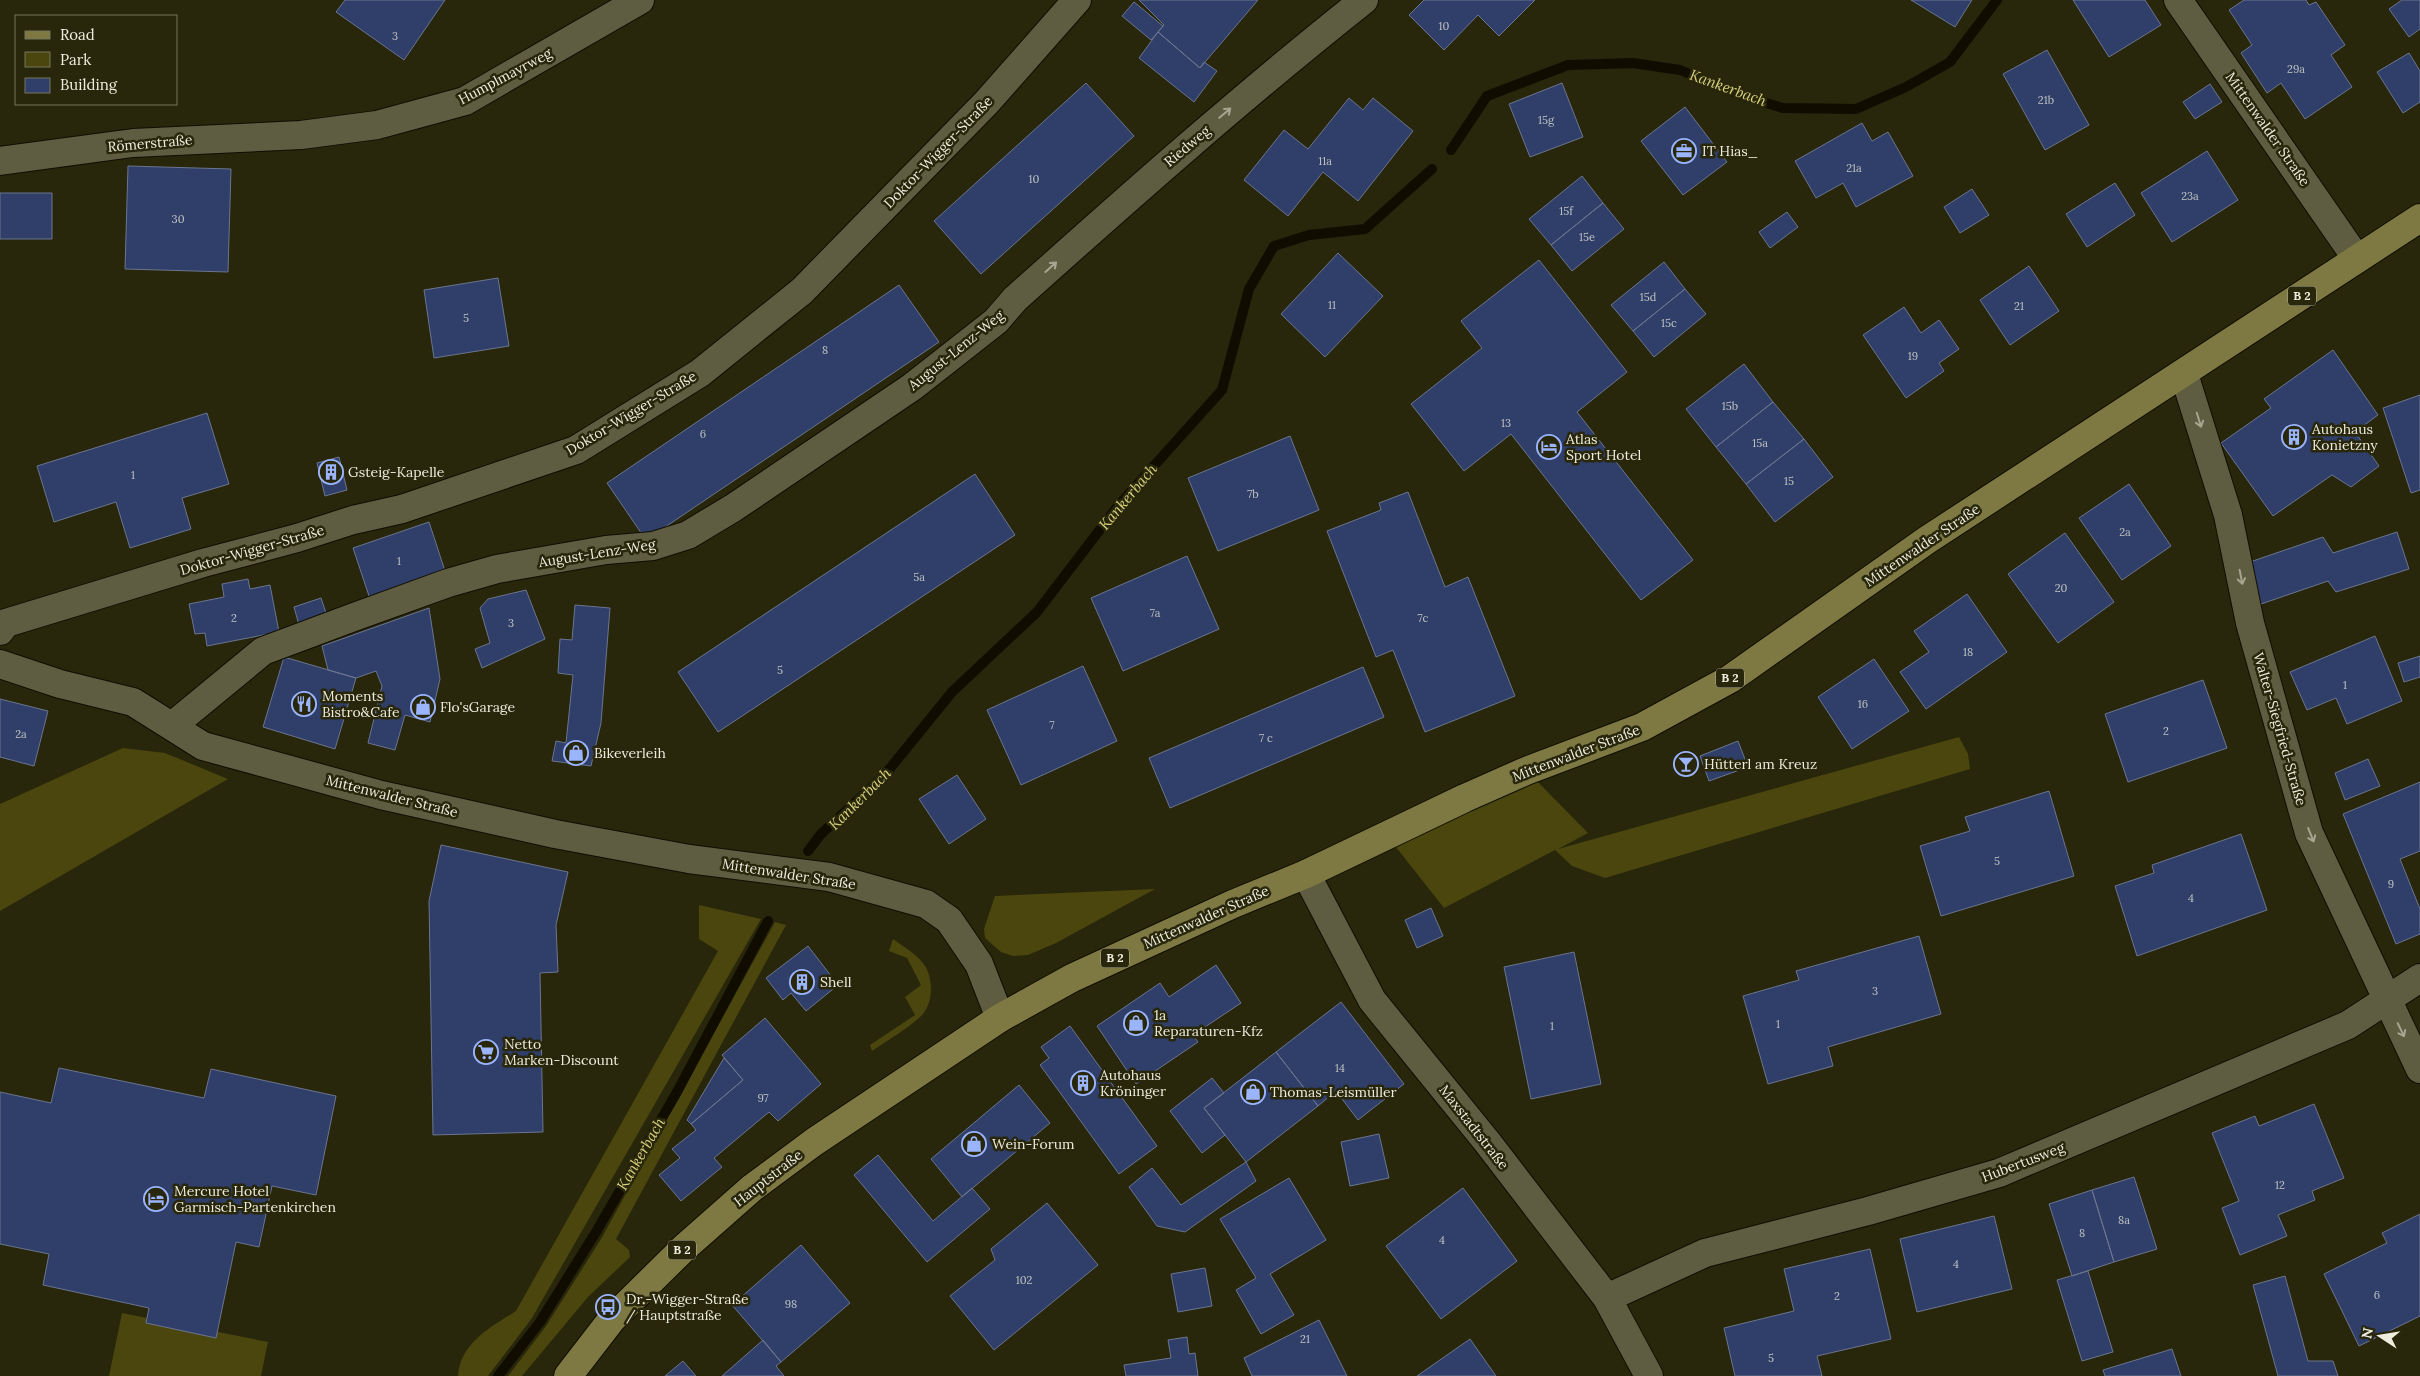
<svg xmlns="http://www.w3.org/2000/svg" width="2420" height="1376" viewBox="0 0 2420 1376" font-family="Lora,serif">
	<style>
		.green { fill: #4b460e }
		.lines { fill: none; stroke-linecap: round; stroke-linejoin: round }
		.stream { stroke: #100d00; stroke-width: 10 }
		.building { fill: #303f69; stroke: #6b758f }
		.minor-casing { stroke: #110e00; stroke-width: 30 }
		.major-casing { stroke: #110e00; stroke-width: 30 }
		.minor { stroke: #5f5d41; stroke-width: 28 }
		.major { stroke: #7e7943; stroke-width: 28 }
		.oneway { stroke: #a6a58f }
		.labels { text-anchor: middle; stroke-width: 5; stroke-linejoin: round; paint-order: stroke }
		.number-label { font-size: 11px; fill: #bec2c0 }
		.shield { fill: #28260b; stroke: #b3b19e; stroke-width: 1 }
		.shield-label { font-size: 12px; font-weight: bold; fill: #eeeddd }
		.street-label { font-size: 14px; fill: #eeeddd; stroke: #28260b }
		.poi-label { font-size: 14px; fill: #eeeddd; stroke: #28260b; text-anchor: start }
		.water-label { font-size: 15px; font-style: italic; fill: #d7d07c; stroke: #28260b }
	</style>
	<rect width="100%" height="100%" fill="#28260b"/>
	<!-- green -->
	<path class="green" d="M1959,737l9,17 2,15 -365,109 -33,-12 -17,-16 -111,58 -56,-71 143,-62 57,58 -30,16z
		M123,748l42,5 63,26 -228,132v-107z
		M1155,889l-99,54 -28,12 -15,1 -12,-4 -16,-14 -1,-9 11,-33z
		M699,905l62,14 -229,399 -44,58h-30c2,-33 33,-49 58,-65l202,-360 -19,-12z
		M775,922l11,3 -170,314 13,11 1,7 -42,40 -66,79h-14l38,-50 55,-87z
		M893,939c11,8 24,15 32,27 9,14 8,40 -5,51 -14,13 -32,23 -48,34l-2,-6 45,-30 -10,-18 16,-12 -14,-27 -18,-7z
		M122,1313l146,29 -7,34h-152z"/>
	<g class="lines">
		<!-- stream -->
		<path class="stream" d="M1451,150l36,-54 81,-31 65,-2 47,7 63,26 40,12 73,1 50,-22 44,-25 47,-62
			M808,851l13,-17 62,-57 69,-85 85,-80 81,-106 104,-116 27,-101 25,-43 35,-11 56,-6 67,-60
			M498,1376l42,-54 56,-90 81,-140 91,-171"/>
	</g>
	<!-- building -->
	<path class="building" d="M345,0h100l-41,60 -68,-48z
		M1139,0h119l-58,68 -42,-36 6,-7z
		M1424,0h111l-36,36 -21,-21 -34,35 -35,-35z
		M1911,0h61l-17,27z
		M2073,0h72l16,25 -52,32z
		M2244,0h62l3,5 7,-3 29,43 -14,10 21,32 -47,32 -24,-36 -14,10 -26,-40 11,-8 -23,-35z
		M2402,0h18v29l-11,8 -20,-28z
		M1134,2l29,24 -12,14 -29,-24z
		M1158,32l42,36 4,-6 13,9 -23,31 -55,-44z
		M2047,50l42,75 -44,25 -42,-76z
		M2409,53l11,18v31l-17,11 -26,-41z
		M1086,83l48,53 -153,138 -47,-53z
		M1562,83l21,54 -53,20 -21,-53z
		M2210,84l12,18 -27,17 -12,-17z
		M1349,98l14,12 10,-12 40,33 -55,70 -35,-29 -35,44 -44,-36 40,-50 24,19z
		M1685,107l42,55 -44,33 -42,-54z
		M1862,123l10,18 16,-9 25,44 -57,31 -13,-24 -27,15 -21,-37z
		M2207,151l31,49 -66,42 -31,-49z
		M128,166l103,3 -3,103 -103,-3z
		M1582,176l21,27 -52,42 -22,-26z
		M2115,183l20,32 -48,32 -21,-33z
		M1972,189l17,26 -29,18 -16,-26z
		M0,193h52v46h-52z
		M1603,203l21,26 -52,42 -21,-26z
		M1787,212l11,15 -28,21 -11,-16z
		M1338,253l45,43 -58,61 -44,-43z
		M1539,260l88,112 -50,40 116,148 -52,40 -130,-166 -47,37 -53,-67 71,-56 -21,-27z
		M1664,262l21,27 -52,42 -22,-26z
		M2029,266l30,45 -49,34 -30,-45z
		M498,278l11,68 -75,12 -10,-68z
		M899,285l40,57 -293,198 -39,-57z
		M1685,289l21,25 -52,43 -21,-26z
		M1904,307l17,26 18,-13 20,29 -20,14 5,8 -38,27 -43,-63z
		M2333,350l45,65 -23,17 24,34 -28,21 -19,-12 -59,41 -52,-73 50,-35 -7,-9z
		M1744,364l29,38 -57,45 -30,-38z
		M2420,395v95l-9,3 -28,-85z
		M1773,402l31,37 -58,45 -30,-37z
		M207,413l22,71 -47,14 9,31 -61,19 -14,-46 -62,20 -17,-56z
		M1290,436l29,74 -101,41 -30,-73z
		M1804,439l29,38 -58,45 -29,-38z
		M339,457l8,33 -22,6 -8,-33z
		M975,474l40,61 -297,197 -40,-60z
		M2129,484l42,62 -49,34 -43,-62z
		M1408,492l37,95 23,-10 47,119 -90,36 -32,-82 -17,7 -49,-126 54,-21 -2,-7z
		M429,522l17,52 -76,25 -17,-51z
		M2397,532l12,37 -73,23 -8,-11 -67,23 -14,-41 76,-26 10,16z
		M2065,533l49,69 -56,41 -50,-69z
		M1187,556l32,73 -96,42 -32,-73z
		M248,579l2,10 20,-4 9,47 -72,14 -2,-13 -10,1 -6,-30 35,-7 -2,-13z
		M526,590l19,49 -63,29 -7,-19 15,-6 -10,-35 8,-9z
		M1967,594l40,58 -81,57 -26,-37 29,-20 -15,-21z
		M321,598l6,18 -28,9 -5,-18z
		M575,605l35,3 -9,115 -10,43 -39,-5 4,-20 10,2 7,-68 -15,-2 2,-34 12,1z
		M429,608l11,71 -10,43 -25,-7 -10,35 -27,-7 14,-57 -6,-15 -20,7 -28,-8 -6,-24z
		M2375,636l27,65 -55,23 -11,-26 -29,12 -17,-38z
		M2420,656v21l-16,5 -6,-19z
		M284,657l72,21 -21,71 -72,-22z
		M1874,659l35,52 -57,38 -34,-52z
		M1083,666l34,75 -96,44 -34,-75z
		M1363,667l21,50 -214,91 -21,-50z
		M2203,680l24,68 -99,34 -23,-68z
		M0,699l48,12 -14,55 -34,-9z
		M1738,741l10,26 -39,14 -9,-25z
		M2368,759l12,27 -35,14 -10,-27z
		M957,775l29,44 -37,25 -30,-45z
		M2420,782v69l-20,8 20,50v25l-24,10 -53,-130z
		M2049,791l25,85 -133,40 -21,-70 50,-15 -5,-14z
		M2241,834l26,76 -130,46 -22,-70 39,-13 -2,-8z
		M441,845l127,27 -12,53 2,47 -18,1 3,159 -110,3 -4,-234z
		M1431,908l12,28 -26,12 -12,-28z
		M1919,936l22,78 -113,33 5,19 -65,18 -25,-88 56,-16 -3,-9z
		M808,946l30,39 -32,26 -15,-18 -8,7 -17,-22z
		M1574,952l27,132 -70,15 -27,-132z
		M1216,965l25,38 -48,32 5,7 -62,42 -39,-58 63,-43 9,14z
		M1341,1002l63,82 -46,36 -22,-29 -18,15 -42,-54z
		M765,1018l56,66 -43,37 -9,-9 -55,46 8,9 -41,34 -22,-26 21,-17 -8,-9 24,-19 -5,-6 52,-44 -21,-25z
		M1070,1026l87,120 -38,28 -79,-109 9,-7 -8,-11z
		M1276,1052l42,54 -72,56 -42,-54z
		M724,1058l19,22 -52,44 -4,-4z
		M59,1068l145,30 7,-29 125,27 -20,99 -44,-9 -13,61 -23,-5 -20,96 -70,-15 3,-15 -106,-23 6,-31 -49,-10v-152l51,11z
		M1212,1078l12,15 -20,15 21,27 -23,18 -32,-42z
		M1019,1085l31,38 -88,74 -31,-38z
		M2314,1104l30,74 -32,13 3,9 -37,15 9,21 -47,19 -18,-47 17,-7 -27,-68 43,-17 4,10z
		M1379,1134l10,44 -39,8 -9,-44z
		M878,1155l55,66 39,-33 18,21 -63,53 -73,-87z
		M1246,1162l10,19 -71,51 -28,-6 -28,-39 23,-19 29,37z
		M2134,1177l23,72 -43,13 -22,-72z
		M1289,1178l37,62 -56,34 24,41 -33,19 -25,-44 20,-12 -36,-59z
		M1463,1188l54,73 -76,58 -55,-73z
		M2092,1190l22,72 -42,14 -23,-72z
		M1047,1203l51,62 -104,85 -44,-54 45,-36 -4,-11z
		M2420,1214v102l-61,30 -35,-72 63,-31 -5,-10z
		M1994,1216l18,73 -95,23 -17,-73z
		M801,1245l49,58 -69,59 -49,-57z
		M1870,1249l21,90 -74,17 5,20h-87l-11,-48 70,-17 -10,-42z
		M1205,1268l7,38 -34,6 -7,-38z
		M2088,1271l25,81 -31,9 -25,-81z
		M2285,1276l23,85h25l5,15h-60l-25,-91z
		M1319,1320l28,56h-95l-8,-18z
		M1187,1337l2,17 6,-1 3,23h-72l-2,-11 47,-7 -3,-18z
		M1470,1339l26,37h-79z
		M763,1340l18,22 -5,4 8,10h-62z
		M2172,1349l9,27h-76l-2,-6z
		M683,1361l13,15h-31z"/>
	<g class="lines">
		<defs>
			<path id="minor" d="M2178,0l179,259
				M0,161l133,-18 168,-8 76,-10 88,-24 175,-101
				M2184,374l44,141 22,108 59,210 111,236
				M0,631l6,-8 197,-60 94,-25 56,-18 49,-11 174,-59 124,-77 102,-82 184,-188 91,-103
				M0,664l60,20 73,18 70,44 178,49 174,39 134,25 140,18 97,27 23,16 30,44 21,54
				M172,726l91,-75 91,-34 94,-34 49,-14 109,-19 47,-4 35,-11 45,-27 179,-121 84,-66 19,-22c114,-102 229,-204 349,-299
				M1306,874l66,126 116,143 119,155 42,78
				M1607,1298l98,-45 163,-42 131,-38 349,-148 72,-47"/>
			<path id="major" d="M568,1376l44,-57 72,-71 68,-60 62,-46 186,-124 72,-40 161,-74 73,-30 159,-76 61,-27 116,-44 88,-48 197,-139 493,-322"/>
		</defs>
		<!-- minor casing -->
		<use href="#minor" class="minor-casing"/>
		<!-- major casing -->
		<use href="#major" class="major-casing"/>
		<!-- minor -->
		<use href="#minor" class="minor"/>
		<!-- major -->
		<use href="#major" class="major"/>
	</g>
	<!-- one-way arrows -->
	<defs><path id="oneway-shaft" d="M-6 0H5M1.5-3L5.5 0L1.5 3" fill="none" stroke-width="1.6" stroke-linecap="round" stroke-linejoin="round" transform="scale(1.25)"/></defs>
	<g class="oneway">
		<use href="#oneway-shaft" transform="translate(1225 113) rotate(-40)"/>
		<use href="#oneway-shaft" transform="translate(1051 267) rotate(-42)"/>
		<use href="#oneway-shaft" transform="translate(2199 420) rotate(73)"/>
		<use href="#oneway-shaft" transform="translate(2241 577) rotate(79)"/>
		<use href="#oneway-shaft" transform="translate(2311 835) rotate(68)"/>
		<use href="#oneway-shaft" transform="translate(2401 1030) rotate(64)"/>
	</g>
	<!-- icons -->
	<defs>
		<symbol id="office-ring" viewBox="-11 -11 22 22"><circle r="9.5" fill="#28260b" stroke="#9ab5fd" stroke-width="1.5"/><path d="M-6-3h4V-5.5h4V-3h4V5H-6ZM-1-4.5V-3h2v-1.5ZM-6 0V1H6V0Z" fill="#9ab5fd"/></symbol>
		<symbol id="building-ring" viewBox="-11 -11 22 22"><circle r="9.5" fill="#28260b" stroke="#9ab5fd" stroke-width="1.5"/><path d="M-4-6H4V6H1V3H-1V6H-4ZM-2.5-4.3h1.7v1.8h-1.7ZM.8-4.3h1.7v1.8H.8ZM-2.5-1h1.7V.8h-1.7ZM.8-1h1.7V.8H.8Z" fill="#9ab5fd"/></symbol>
		<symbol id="hotel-ring" viewBox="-11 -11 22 22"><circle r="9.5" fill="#28260b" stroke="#9ab5fd" stroke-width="1.5"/><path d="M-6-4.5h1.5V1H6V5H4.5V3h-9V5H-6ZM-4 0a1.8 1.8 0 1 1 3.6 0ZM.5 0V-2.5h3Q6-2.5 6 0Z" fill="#9ab5fd"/></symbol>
		<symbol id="restaurant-ring" viewBox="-11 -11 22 22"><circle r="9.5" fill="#28260b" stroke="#9ab5fd" stroke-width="1.5"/><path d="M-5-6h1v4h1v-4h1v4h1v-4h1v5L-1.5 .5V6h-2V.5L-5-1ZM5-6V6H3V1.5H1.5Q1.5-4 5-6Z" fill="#9ab5fd"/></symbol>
		<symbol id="shop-ring" viewBox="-11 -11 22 22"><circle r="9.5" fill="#28260b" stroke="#9ab5fd" stroke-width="1.5"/><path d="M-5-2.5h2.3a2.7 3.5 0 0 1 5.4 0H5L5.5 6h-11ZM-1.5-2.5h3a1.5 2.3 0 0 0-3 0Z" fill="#9ab5fd"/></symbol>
		<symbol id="bar-ring" viewBox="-11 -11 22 22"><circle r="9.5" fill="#28260b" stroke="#9ab5fd" stroke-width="1.5"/><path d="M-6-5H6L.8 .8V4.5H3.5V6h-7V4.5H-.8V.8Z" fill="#9ab5fd"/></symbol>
		<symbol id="supermarket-ring" viewBox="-11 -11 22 22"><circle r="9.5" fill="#28260b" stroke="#9ab5fd" stroke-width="1.5"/><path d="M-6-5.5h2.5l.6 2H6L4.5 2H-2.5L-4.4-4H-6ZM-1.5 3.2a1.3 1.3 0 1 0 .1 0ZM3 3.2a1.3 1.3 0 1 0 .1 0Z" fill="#9ab5fd"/></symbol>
		<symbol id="bus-ring" viewBox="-11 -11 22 22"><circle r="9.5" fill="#28260b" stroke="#9ab5fd" stroke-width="1.5"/><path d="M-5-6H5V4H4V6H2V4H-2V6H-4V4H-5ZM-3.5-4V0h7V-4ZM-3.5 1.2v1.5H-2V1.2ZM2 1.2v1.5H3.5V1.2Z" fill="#9ab5fd"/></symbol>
	</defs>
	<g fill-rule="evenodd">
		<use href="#office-ring" x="1670" y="137" width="28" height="28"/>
		<use href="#building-ring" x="2280" y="423" width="28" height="28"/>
		<use href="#hotel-ring" x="1535" y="433" width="28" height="28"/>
		<use href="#building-ring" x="317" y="458" width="28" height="28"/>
		<use href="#restaurant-ring" x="290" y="690" width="28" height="28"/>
		<use href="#shop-ring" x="409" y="693" width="28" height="28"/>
		<use href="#shop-ring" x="562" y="739" width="28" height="28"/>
		<use href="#bar-ring" x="1672" y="750" width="28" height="28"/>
		<use href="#building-ring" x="788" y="968" width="28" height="28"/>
		<use href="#shop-ring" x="1122" y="1009" width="28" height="28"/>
		<use href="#supermarket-ring" x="472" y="1038" width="28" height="28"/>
		<use href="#building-ring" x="1069" y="1069" width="28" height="28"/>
		<use href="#shop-ring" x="1239" y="1078" width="28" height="28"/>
		<use href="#shop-ring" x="960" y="1130" width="28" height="28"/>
		<use href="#hotel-ring" x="142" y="1185" width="28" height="28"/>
		<use href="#bus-ring" x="594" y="1293" width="28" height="28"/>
	</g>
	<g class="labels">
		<!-- number labels -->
		<g class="number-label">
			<text x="1444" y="30">10</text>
			<text x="395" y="40">3</text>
			<text x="2296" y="73">29a</text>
			<text x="2046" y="104">21b</text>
			<text x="1546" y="124">15g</text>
			<text x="1325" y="165">11a</text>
			<text x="1854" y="172">21a</text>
			<text x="1034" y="183">10</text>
			<text x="2190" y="200">23a</text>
			<text x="1566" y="215">15f</text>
			<text x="178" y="223">30</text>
			<text x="1587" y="241">15e</text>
			<text x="1648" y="301">15d</text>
			<text x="1332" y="309">11</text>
			<text x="2019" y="310">21</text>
			<text x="466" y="322">5</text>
			<text x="1669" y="327">15c</text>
			<text x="825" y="354">8</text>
			<text x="1913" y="360">19</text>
			<text x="1730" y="410">15b</text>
			<text x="1506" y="427">13</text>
			<text x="703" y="438">6</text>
			<text x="1760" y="447">15a</text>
			<text x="133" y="479">1</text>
			<text x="1789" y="485">15</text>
			<text x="1253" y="498">7b</text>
			<text x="2125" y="536">2a</text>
			<text x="399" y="565">1</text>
			<text x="919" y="581">5a</text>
			<text x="2061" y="592">20</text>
			<text x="1155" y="617">7a</text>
			<text x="234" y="622">2</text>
			<text x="1423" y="622">7c</text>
			<text x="511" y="627">3</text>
			<text x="1968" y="656">18</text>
			<text x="780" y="674">5</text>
			<text x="2345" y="689">1</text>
			<text x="1863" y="708">16</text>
			<text x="1052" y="729">7</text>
			<text x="2166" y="735">2</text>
			<text x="21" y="738">2a</text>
			<text x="1266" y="742">7 c</text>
			<text x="1997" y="865">5</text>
			<text x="2391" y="888">9</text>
			<text x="2191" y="902">4</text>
			<text x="1875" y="995">3</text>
			<text x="1778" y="1028">1</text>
			<text x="1552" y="1030">1</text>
			<text x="1340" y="1072">14</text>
			<text x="763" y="1102">97</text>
			<text x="2280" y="1189">12</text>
			<text x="2124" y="1224">8a</text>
			<text x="2082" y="1237">8</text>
			<text x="1442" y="1244">4</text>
			<text x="1956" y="1268">4</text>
			<text x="1024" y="1284">102</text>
			<text x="2377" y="1299">6</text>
			<text x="1837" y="1300">2</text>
			<text x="791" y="1308">98</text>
			<text x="1305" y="1343">21</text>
			<text x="1771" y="1362">5</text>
		</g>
		<!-- shield labels -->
		<g class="shield">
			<rect x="2288" y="286.5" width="28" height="19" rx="4"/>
			<rect x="1716" y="668.5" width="28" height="19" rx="4"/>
			<rect x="1101" y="948.5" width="28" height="19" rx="4"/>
			<rect x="668" y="1240.5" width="28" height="19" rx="4"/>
		</g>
		<g class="shield-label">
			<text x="2302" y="300">B 2</text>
			<text x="1730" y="682">B 2</text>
			<text x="1115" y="962">B 2</text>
			<text x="682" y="1254">B 2</text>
		</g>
		<!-- street labels -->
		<g class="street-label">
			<text transform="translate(505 76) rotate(-28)" y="5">Humplmayrweg</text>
			<text transform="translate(2268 129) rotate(55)" y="5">Mittenwalder Straße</text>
			<text transform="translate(150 143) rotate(-5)" y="5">Römerstraße</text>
			<text transform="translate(1187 146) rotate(-40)" y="5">Riedweg</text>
			<text transform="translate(938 152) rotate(-46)" y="5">Doktor-Wigger-Straße</text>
			<text transform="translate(956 350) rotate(-39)" y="5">August-Lenz-Weg</text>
			<text transform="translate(631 413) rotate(-31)" y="5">Doktor-Wigger-Straße</text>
			<text transform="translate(1922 545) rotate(-34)" y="5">Mittenwalder Straße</text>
			<text transform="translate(252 550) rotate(-16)" y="5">Doktor-Wigger-Straße</text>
			<text transform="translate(597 553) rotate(-9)" y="5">August-Lenz-Weg</text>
			<text transform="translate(2280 729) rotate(74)" y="5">Walter-Siegfried-Straße</text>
			<text transform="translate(1576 753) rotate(-21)" y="5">Mittenwalder Straße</text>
			<text transform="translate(392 796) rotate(14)" y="5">Mittenwalder Straße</text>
			<text transform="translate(789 874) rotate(9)" y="5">Mittenwalder Straße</text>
			<text transform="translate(1206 917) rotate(-24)" y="5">Mittenwalder Straße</text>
			<text transform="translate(1474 1127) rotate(52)" y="5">Maxstadtstraße</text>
			<text transform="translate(2023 1162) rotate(-21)" y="5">Hubertusweg</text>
			<text transform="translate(768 1178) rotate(-38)" y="5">Hauptstraße</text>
		</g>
		<!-- poi labels -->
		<g class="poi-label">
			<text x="1702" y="156">IT Hias_</text>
			<text x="2312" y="434">Autohaus<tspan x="2312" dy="16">Konietzny</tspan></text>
			<text x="1566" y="444">Atlas<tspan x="1566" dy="16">Sport Hotel</tspan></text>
			<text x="348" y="477">Gsteig-Kapelle</text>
			<text x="322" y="701">Moments<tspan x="322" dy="16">Bistro&amp;Cafe</tspan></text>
			<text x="440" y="712">Flo'sGarage</text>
			<text x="594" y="758">Bikeverleih</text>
			<text x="1704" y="769">Hütterl am Kreuz</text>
			<text x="820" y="987">Shell</text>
			<text x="1154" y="1020">1a<tspan x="1154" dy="16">Reparaturen-Kfz</tspan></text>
			<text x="504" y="1049">Netto<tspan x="504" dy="16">Marken-Discount</tspan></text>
			<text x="1100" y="1080">Autohaus<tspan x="1100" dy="16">Kröninger</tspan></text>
			<text x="1270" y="1097">Thomas-Leismüller</text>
			<text x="992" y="1149">Wein-Forum</text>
			<text x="174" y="1196">Mercure Hotel<tspan x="174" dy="16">Garmisch-Partenkirchen</tspan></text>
			<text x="626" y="1304">Dr.-Wigger-Straße<tspan x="626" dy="16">/ Hauptstraße</tspan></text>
		</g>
		<!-- water labels -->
		<g class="water-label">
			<text transform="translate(1728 88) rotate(20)" y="5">Kankerbach</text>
			<text transform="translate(1128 497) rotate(-50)" y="5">Kankerbach</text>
			<text transform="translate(860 799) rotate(-45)" y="5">Kankerbach</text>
			<text transform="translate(641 1154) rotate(-60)" y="5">Kankerbach</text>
		</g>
	</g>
	<!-- legend -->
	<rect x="15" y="15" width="162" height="90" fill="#28260b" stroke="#77765f"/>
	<rect x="25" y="31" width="25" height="8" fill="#7e7943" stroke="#77765f"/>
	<text x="60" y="40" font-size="15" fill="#eeeddd">Road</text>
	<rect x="25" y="52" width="25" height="15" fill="#4b460e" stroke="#77765f"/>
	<text x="60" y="65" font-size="15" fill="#eeeddd">Park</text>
	<rect x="25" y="78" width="25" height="15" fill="#303f69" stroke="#77765f"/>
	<text x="60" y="90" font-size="15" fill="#eeeddd">Building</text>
	<!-- north arrow -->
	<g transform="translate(2380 1336) rotate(282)" stroke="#28260b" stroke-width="4" paint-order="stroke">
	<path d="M0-4L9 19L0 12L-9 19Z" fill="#eeeddd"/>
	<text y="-8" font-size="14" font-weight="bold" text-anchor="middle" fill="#eeeddd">N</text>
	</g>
</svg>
